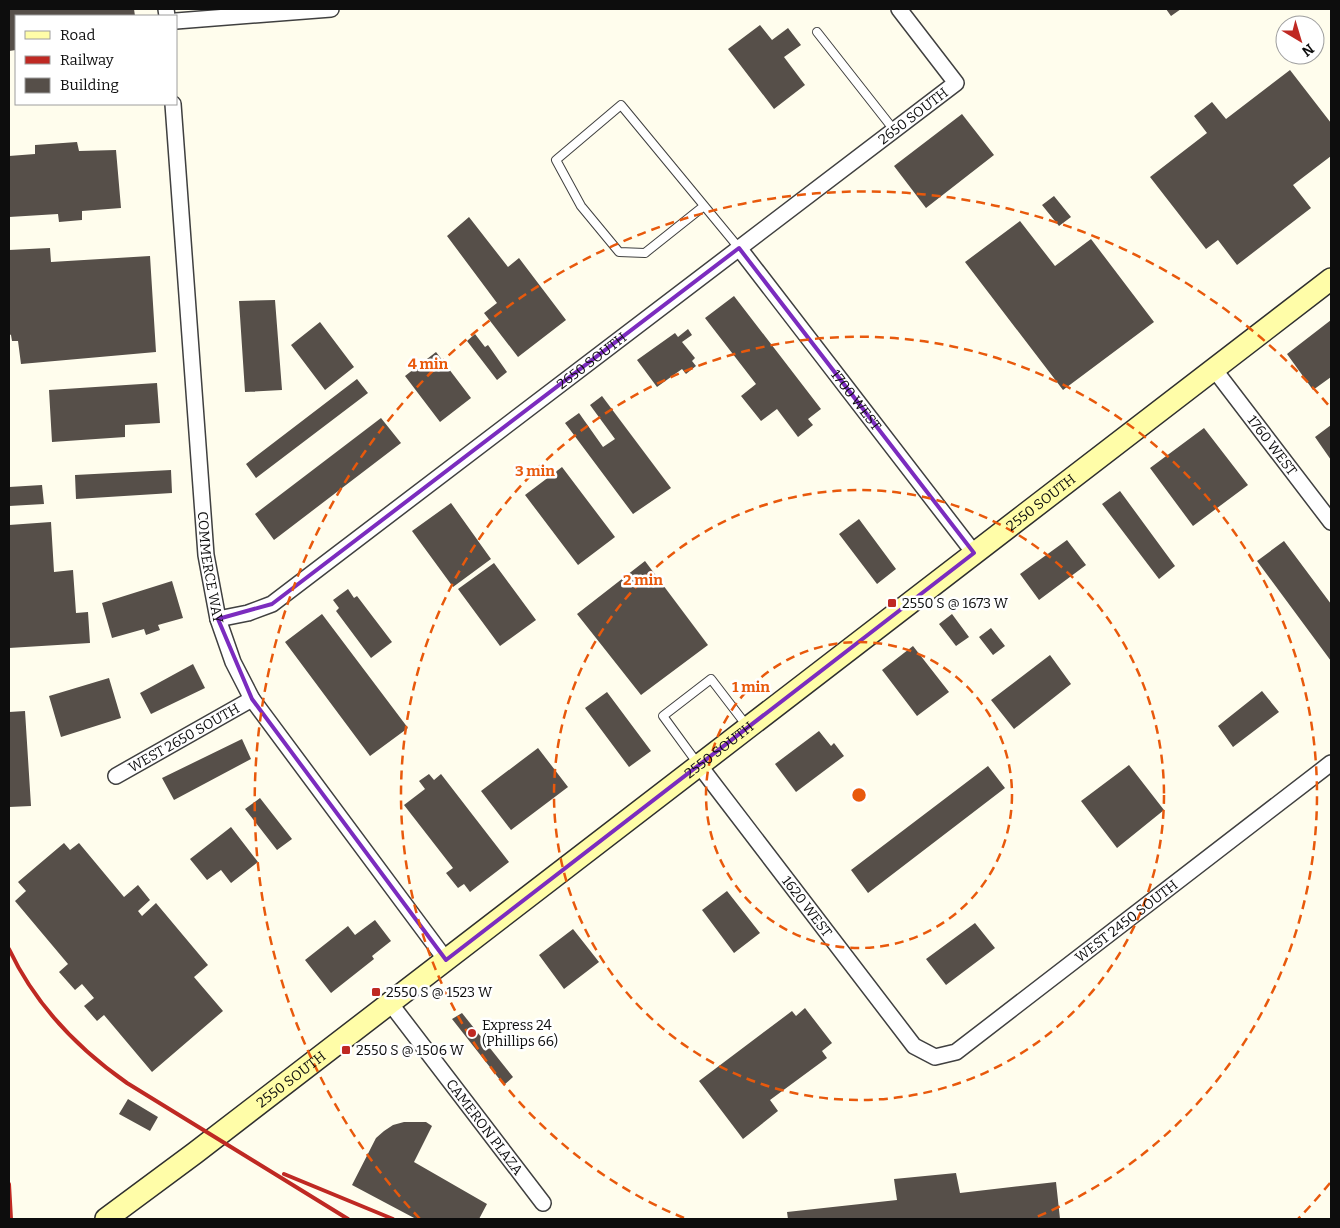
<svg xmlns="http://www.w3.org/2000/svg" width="1340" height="1228" viewBox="0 0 1340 1228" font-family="Bitter,serif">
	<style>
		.building { fill: #564f49 }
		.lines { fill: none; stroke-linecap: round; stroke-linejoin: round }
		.service-casing { stroke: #404040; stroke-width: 10 }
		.minor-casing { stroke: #404040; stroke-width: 18 }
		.secondary-casing { stroke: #2f2f2f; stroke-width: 24 }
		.service { stroke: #fff; stroke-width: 8 }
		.minor { stroke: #fff; stroke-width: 15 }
		.secondary { stroke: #fffda8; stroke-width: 21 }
		.rail { stroke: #bf2923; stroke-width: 4 }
		.marked { fill: none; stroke: #7b2cbf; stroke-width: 4; stroke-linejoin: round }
		.ring { fill: none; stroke: #e8590c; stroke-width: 2.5; stroke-dasharray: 9 6 }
		.poi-dot { fill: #bf2923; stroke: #fff; stroke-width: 2 }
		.labels { text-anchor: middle; stroke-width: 5; stroke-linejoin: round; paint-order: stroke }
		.street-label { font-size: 14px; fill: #0d0d0d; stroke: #fff }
		.poi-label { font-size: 14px; fill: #0d0d0d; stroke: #fff; text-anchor: start }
		.centre { fill: #e8590c; stroke: #fff; stroke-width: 2.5 }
		.ring-label { font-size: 15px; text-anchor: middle; font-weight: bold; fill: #e8590c; stroke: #fff; stroke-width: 5; stroke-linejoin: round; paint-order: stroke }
	</style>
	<rect width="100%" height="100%" fill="#fffded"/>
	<!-- building -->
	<path class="building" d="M9,9h125l1,7h-119v34l-7,1z
		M1166,9h15l-10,7z
		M760,25l12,15 16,-12 13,17 -17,12 21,28 -31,24 -46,-60z
		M1290,70l41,53v33l-38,29 18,23 -74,57 -19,-25 -12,9 -56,-72 57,-44 -13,-17 18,-14 14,17z
		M962,114l32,41 -68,53 -32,-42z
		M77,142l2,9 37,-1 5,58 -39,3v9l-23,2 -1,-8 -49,3v-61l26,-2v-9z
		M1054,196l17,21 -12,9 -17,-21z
		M469,217l39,50 11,-9 47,62 -48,37 -34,-44 13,-10 -50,-67z
		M1020,221l35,45 36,-27 63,83 -91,68 -98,-128z
		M50,248l1,14 99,-6 6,96 -135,12 -3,-23h-6l-1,-6 -2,-1v-84z
		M734,296l87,113 -13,10 5,6 -15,12 -21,-28 -16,12 -20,-25 15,-12 -51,-66z
		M275,300l7,90 -37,2 -6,-91z
		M1331,320v57l-18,13 -26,-36z
		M320,322l34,45 -29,23 -34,-45z
		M688,329l4,6 -10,7 13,16 -3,3 4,5 -10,8 -4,-5 -25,18 -20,-27 38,-27 3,4z
		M475,334l10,13 3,-2 19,27 -10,8 -30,-39z
		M436,352l35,46 -31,24 -35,-46z
		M357,379l11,14 -112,85 -10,-14z
		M157,383l3,40 -35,2v12l-73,5 -3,-52z
		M602,396l69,92 -38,26 -68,-91 14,-10 24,34 12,-8 -25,-34z
		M381,418l20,25 -127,97 -19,-26z
		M1331,425v35l-16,-23z
		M1204,428l44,57 -55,41 -43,-58z
		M562,467l53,70 -37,28 -53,-70z
		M171,470l1,23 -96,6 -1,-24z
		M42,485l2,19 -35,2v-19z
		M1120,491l55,75 -16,13 -57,-75z
		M451,503l40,56 -38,28 -41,-56z
		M859,519l37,50 -19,15 -38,-50z
		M51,522l3,50 19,-2 3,43 12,-1 2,31 -81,5v-123z
		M1067,540l19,25 -47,35 -19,-26z
		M1284,541l47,63v57l-74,-100z
		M645,561l63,84 -67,50 -64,-81z
		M494,563l42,57 -36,26 -42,-57z
		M172,581l11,37 -25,7 2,5 -14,5 -2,-6 -32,9 -10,-35z
		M348,589l6,9 3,-2 35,46 -21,16 -35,-47 3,-3 -6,-8z
		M322,614l86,114 -38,28 -85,-114z
		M952,614l17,23 -13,9 -17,-22z
		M991,628l14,18 -12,9 -14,-18z
		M913,646l36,46 -32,24 -35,-46z
		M1050,655l21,29 -57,45 -23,-29z
		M193,664l12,24 -54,26 -11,-21z
		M109,678l12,40 -60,19 -12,-41z
		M1262,691l17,21 -46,35 -15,-21z
		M607,692l44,59 -22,16 -44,-59z
		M25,711l6,95 -22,1v-95z
		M819,731l12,15 3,-3 10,13 -48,36 -21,-28z
		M242,739l9,20 -77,41 -12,-22z
		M538,748l30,39 -57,43 -30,-39z
		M1129,765l35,45 -47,38 -36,-47z
		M988,766l17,22 -137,105 -17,-23z
		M429,774l5,6 7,-6 68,88 -39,30 -6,-8 -6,4 -12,-15 7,-5 -49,-63 21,-16 -6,-8z
		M260,798l32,41 -15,11 -32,-41z
		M231,827l27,35 -27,21 -10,-13 -14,10 -17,-21z
		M64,843l6,7 9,-7 45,54 14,-12 12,15 -12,11 4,5 14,-13 52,62 -14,12 29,34 -71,61 -48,-57 -7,6 -13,-15 10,-8 -12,-14 -7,6 -16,-18 9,-8 -53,-63 11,-10 -8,-9z
		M727,891l33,42 -26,20 -32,-43z
		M375,920l16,21 -19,15 2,3 -43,34 -26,-33 43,-34 7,9z
		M975,923l20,25 -49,37 -20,-26z
		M573,929l26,33 -35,27 -25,-34z
		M805,1008l27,35 -10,8 5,7 -57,42 8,11 -35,28 -44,-58 93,-70 4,5z
		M462,1013l51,64 -9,8 -52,-66z
		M128,1099l30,18 -8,14 -31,-17z
		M404,1122h22l6,4 -18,36 73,42 -8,15h-63l-64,-34 24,-47 8,-7 9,-6z
		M956,1173l4,20 96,-11 4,37h-272l-1,-7 110,-12 -3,-21z"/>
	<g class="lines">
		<defs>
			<path id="service" d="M817,32l77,98
				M704,206l-59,47 -26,-1 -38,-46 -25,-46 65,-55 118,143
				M698,764l-35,-48 48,-37 36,47"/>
			<g id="minor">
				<path d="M166,9l1,7"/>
				<path d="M176,21l155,-12"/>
				<path id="s1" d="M173,104l33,451 12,64 15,43 19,37 194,261"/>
				<path id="s2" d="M739,248l235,305"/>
				<path id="s3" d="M1214,369l117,153"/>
				<path id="s4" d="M218,619l30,-6 24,-9 684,-521 -57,-74"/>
				<path id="s5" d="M699,765l215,281 21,11 21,-5 375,-289"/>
				<path id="s6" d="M116,776l136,-77"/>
				<path id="s7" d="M390,1003l153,200"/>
			</g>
			<g id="secondary">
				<path id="s8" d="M106,1219l89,-66 1136,-874"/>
			</g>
		</defs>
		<!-- service casing -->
		<use href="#service" class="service-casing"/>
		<!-- minor casing -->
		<use href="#minor" class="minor-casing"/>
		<!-- secondary casing -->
		<use href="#secondary" class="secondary-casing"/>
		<!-- service -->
		<use href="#service" class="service"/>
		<!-- minor -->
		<use href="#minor" class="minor"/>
		<!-- secondary -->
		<use href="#secondary" class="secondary"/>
		<!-- rail -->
		<path class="rail" d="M9,949c26,55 68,99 118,134l221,136
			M284,1174l109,45
			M9,1184l2,35"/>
	</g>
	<!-- marked area -->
	<path class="marked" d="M739,248l235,305 -528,407 -194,-261 -34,-80 54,-15z"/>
	<!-- distance rings -->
	<g class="ring">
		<circle cx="859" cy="795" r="153"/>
		<circle cx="859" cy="795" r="305"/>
		<path d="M684 1218A458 458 0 1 1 1034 1218"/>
		<path d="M1330 1183A610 610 0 0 1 1298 1219M420 1219A610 610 0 1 1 1330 407"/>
	</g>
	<!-- markers -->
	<g class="poi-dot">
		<rect x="887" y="598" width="10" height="10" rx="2.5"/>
		<rect x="371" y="987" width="10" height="10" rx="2.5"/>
		<circle cx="472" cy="1033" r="5"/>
		<rect x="341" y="1045" width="10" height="10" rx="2.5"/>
	</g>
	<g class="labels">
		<!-- street labels -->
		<g class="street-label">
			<text dy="5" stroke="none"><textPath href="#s4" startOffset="862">2650 SOUTH</textPath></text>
			<text dy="5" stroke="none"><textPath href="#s4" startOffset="458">2650 SOUTH</textPath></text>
			<text dy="5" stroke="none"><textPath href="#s2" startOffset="192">1700 WEST</textPath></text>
			<text dy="5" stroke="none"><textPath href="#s3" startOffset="96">1760 WEST</textPath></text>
			<text dy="5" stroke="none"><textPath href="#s8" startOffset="1178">2550 SOUTH</textPath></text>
			<text dy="5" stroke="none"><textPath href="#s1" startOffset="465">COMMERCE WAY</textPath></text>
			<text dy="5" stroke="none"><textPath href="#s6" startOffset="78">WEST 2650 SOUTH</textPath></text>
			<text dy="5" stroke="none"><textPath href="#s8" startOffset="772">2550 SOUTH</textPath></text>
			<text dy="5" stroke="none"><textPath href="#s5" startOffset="178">1620 WEST</textPath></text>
			<text dy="5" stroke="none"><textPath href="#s5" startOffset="614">WEST 2450 SOUTH</textPath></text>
			<text dy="5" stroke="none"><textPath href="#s8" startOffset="232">2550 SOUTH</textPath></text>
			<text dy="5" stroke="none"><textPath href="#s7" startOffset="156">CAMERON PLAZA</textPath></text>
		</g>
		<!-- poi labels -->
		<g class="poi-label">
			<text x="902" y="608">2550 S @ 1673 W</text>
			<text x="386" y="997">2550 S @ 1523 W</text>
			<text x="482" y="1030">Express 24<tspan x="482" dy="16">(Phillips 66)</tspan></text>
			<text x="356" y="1055">2550 S @ 1506 W</text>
		</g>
	</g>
	<circle cx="859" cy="795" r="8" class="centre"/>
	<g class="ring-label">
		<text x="428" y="369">4 min</text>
		<text x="535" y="476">3 min</text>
		<text x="643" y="585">2 min</text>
		<text x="751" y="692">1 min</text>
	</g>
	<!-- border -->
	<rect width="1340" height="1228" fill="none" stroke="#0d0d0d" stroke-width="20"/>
	<!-- legend -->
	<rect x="15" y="15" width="162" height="90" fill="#ffffff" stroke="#9e9e9e"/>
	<rect x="25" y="31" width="25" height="8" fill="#fffda8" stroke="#9e9e9e"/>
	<text x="60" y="40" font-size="15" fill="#0d0d0d">Road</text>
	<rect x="25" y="56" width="25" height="8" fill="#bf2923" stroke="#9e9e9e"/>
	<text x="60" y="65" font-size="15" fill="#0d0d0d">Railway</text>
	<rect x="25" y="78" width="25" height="15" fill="#564f49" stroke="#9e9e9e"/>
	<text x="60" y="90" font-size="15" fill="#0d0d0d">Building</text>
	<!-- north arrow -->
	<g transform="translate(1300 40) rotate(142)"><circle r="24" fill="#ffffff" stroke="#9e9e9e"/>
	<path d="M0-4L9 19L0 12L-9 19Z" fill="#bf2923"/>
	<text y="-8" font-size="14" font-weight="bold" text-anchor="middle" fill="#0d0d0d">N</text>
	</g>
</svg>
